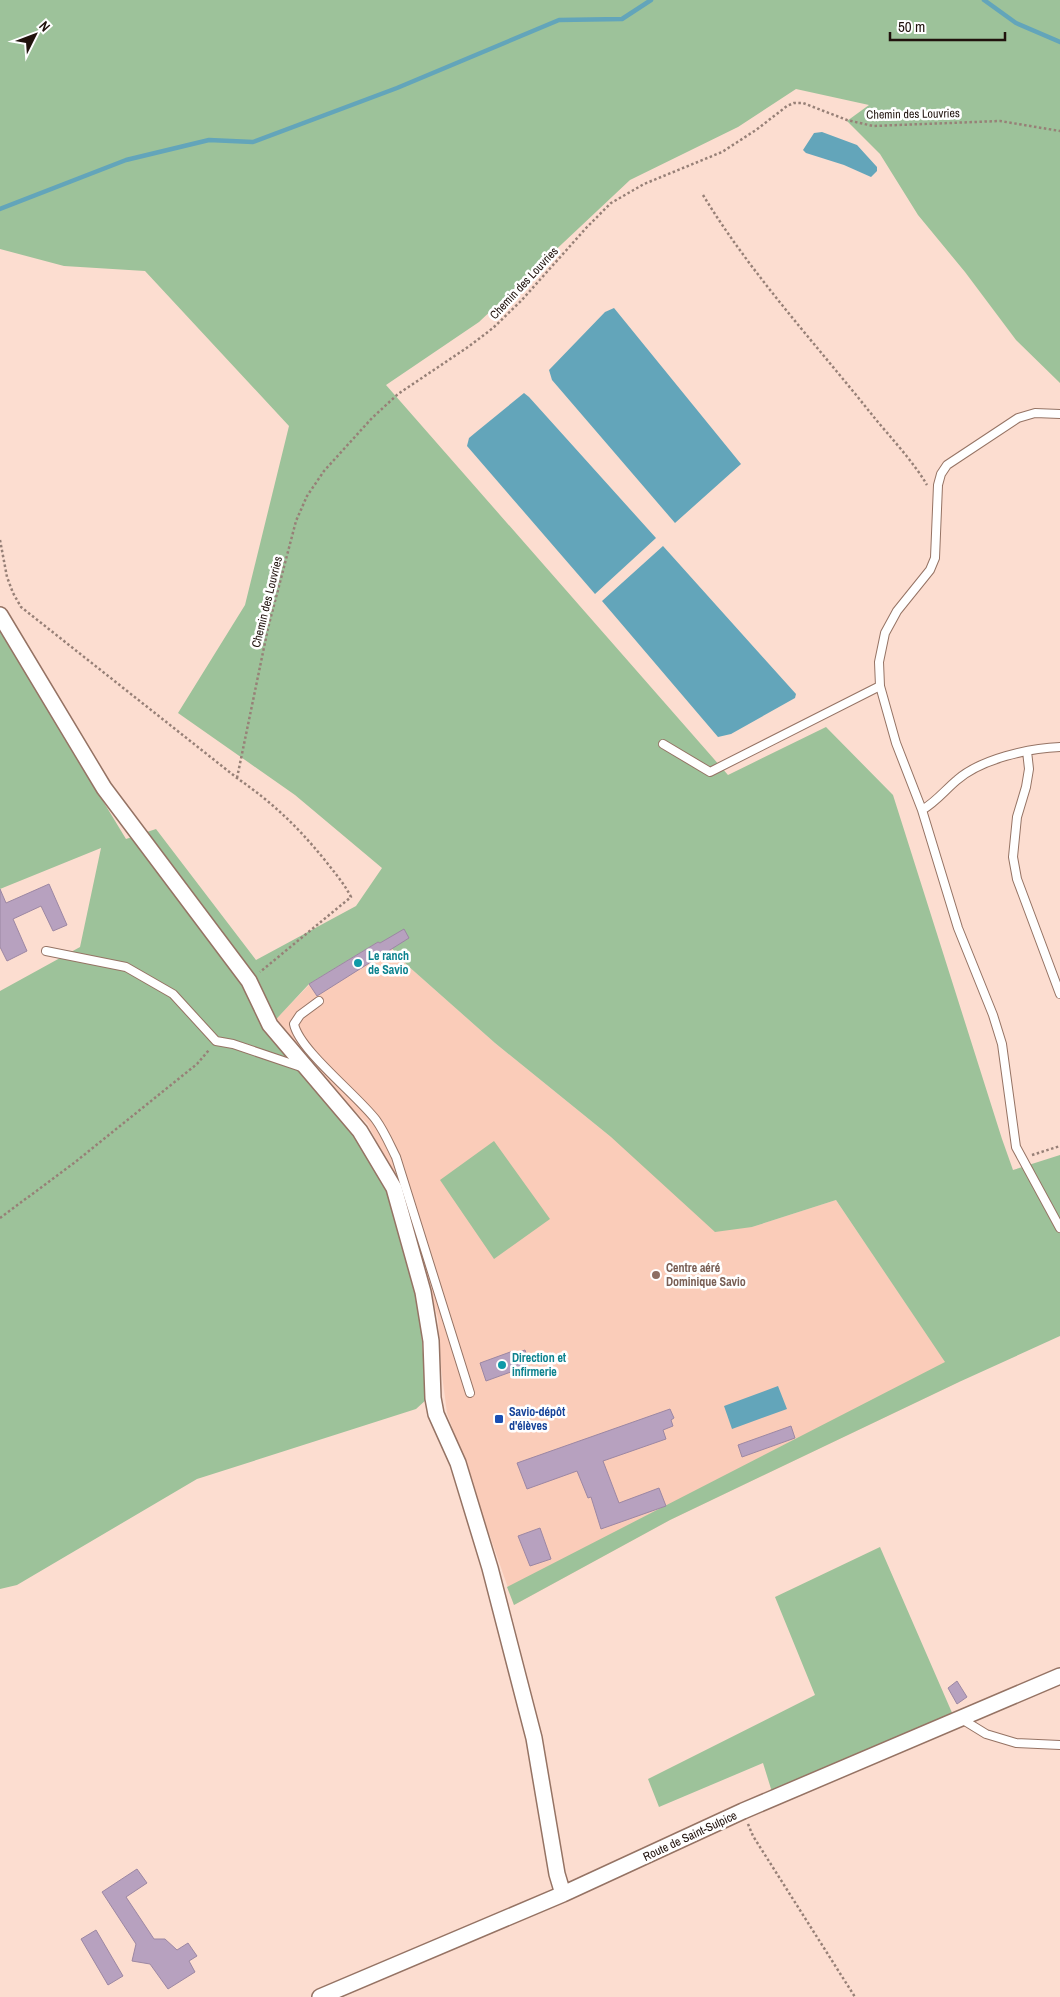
<svg xmlns="http://www.w3.org/2000/svg" width="1060" height="1997" viewBox="0 0 1060 1997" font-family="'Archivo Narrow',sans-serif">
	<style>
		.built { fill: #faccb9 }
		.green { fill: #9dc29a }
		.water { fill: #63a5ba }
		.lines { fill: none; stroke-linecap: round; stroke-linejoin: round }
		.stream { stroke: #63a5ba; stroke-width: 4.5 }
		.building { fill: #b7a1bf; stroke: #9c87a3 }
		.lane-casing { stroke: #957364; stroke-width: 10 }
		.street-casing { stroke: #957364; stroke-width: 18 }
		.path { stroke: #978077; stroke-width: 2.5; stroke-dasharray: 2.5 2.5; stroke-linecap: butt }
		.lane { stroke: #fff; stroke-width: 8 }
		.street { stroke: #fff; stroke-width: 15 }
		.culture-dot { fill: #0f9aa8; stroke: #fff; stroke-width: 2 }
		.education-dot { fill: #8d6e63; stroke: #fff; stroke-width: 2 }
		.transit-dot { fill: #1a4fb4; stroke: #fff; stroke-width: 2 }
		.labels { text-anchor: middle; stroke-width: 5; stroke-linejoin: round; paint-order: stroke }
		.street-label { font-size: 12px; fill: #20120d; stroke: #fff }
		.culture-label { font-size: 12px; font-weight: bold; fill: #0d838f; stroke: #fff; text-anchor: start }
		.education-label { font-size: 12px; font-weight: bold; fill: #785e54; stroke: #fff; text-anchor: start }
		.transit-label { font-size: 12px; font-weight: bold; fill: #164399; stroke: #fff; text-anchor: start }
	</style>
	<rect width="100%" height="100%" fill="#fcddd0"/>
	<!-- built -->
	<path class="built" d="M384,940l23,25 88,78 116,94 141,90 84,-27 123,182 -289,138 -156,85 -67,-192 -6,-46 -3,-49 -40,-132 -30,-62 -45,-44 -47,-61 33,-34 69,-43z"/>
	<!-- green -->
	<path class="green" d="M0,0h1060v383l-44,-43 -51,-68 -47,-57 -38,-61 -33,-33 22,-16 -73,-16 -58,38 -108,53 -151,142 -93,63 342,390 98,-48 67,68 109,344 11,31 47,-15v181l-101,46 -289,138 -156,85 -7,-18 438,-225 -109,-162 -84,27 -37,5 -104,-95 -116,-94 -88,-78 -22,-24 -5,2 -2,-1 -69,42 -42,45 87,107 36,55 29,117 8,91 -11,10 -219,70 -180,106 -17,4v-598l80,-44 21,-99 -101,41v-258l126,208 30,-10 100,131 100,-54 26,-38 -87,-73 -117,-82 67,-108 44,-179 -144,-155 -81,-5 -64,-17z
		M494,1141l56,78 -56,40 -54,-79z
		M880,1547l73,168 -181,77 -9,-29 -104,44 -11,-28 167,-84 -40,-98z"/>
	<!-- water -->
	<path class="water" d="M822,132l35,13 20,22v4l-6,6 -27,-12 -38,-12 -3,-3 11,-17z
		M614,308l127,156 -66,59 -123,-143 -3,-10 56,-58z
		M524,393l5,4 127,141 -61,56 -128,-148 2,-8 6,-5z
		M663,546l133,148 -1,4 -64,36 -13,3 -116,-136z
		M778,1386l9,23 -55,20 -8,-23z"/>
	<g class="lines">
		<!-- stream -->
		<path class="stream" d="M984,0l32,23 44,19
			M0,209l126,-49 83,-20 44,2 144,-54 162,-68 63,-1 29,-19"/>
	</g>
	<!-- building -->
	<path class="building" d="M49,884l18,41 -14,6 -12,-25 -28,13 14,32 -20,10 -7,-14v-58l6,14z
		M404,929l5,9 -92,58 -8,-12 69,-42 2,1z
		M525,1350l4,13 -11,4 1,2 -33,12 -6,-18 33,-12 1,3z
		M670,1409l4,9 -3,2 2,6 -10,4 3,9 -63,22 16,42 40,-15 7,18 -65,23 -10,-32 -3,1 -11,-27 -50,18 -10,-26z
		M791,1426l4,12 -53,19 -4,-12z
		M540,1528l11,31 -21,7 -12,-30z
		M957,1681l10,16 -10,7 -9,-16z
		M137,1869l10,14 -21,14 28,42h11l12,11 11,-7 9,13 -8,5 6,11 -27,17 -18,-25 -18,-3 4,-17 -34,-52z
		M96,1930l27,46 -15,9 -27,-46z"/>
	<g class="lines">
		<defs>
			<path id="lane" d="M1060,414l-25,-1 -17,5 -71,47 -6,9 -3,11 -3,73 -5,12 -33,41 -12,22 -6,29 1,24 16,57 26,67 36,118 35,87 9,29 14,103 44,81
				M663,744l47,28 170,-86
				M1027,751l2,18 -3,18 -9,30 -4,40 4,22 43,115
				M922,810c14,-8 23,-20 35,-30 24,-21 72,-32 103,-33
				M46,951l80,16 47,27 43,47 17,3 71,24
				M319,1001l-19,14 -6,9c5,26 63,71 82,96 8,11 14,25 20,37l74,236
				M960,1718l26,16 30,9 44,2"/>
			<path id="street" d="M0,615l104,173 145,193 21,44 90,106 34,57 29,104 8,49 2,57 3,16 22,49 32,105 44,170 23,136 6,20
				M320,1997l243,-103 180,-83 317,-135"/>
		</defs>
		<!-- lane casing -->
		<use href="#lane" class="lane-casing"/>
		<!-- street casing -->
		<use href="#street" class="street-casing"/>
		<!-- path -->
		<path class="path" d="M703,195c48,79 112,148 170,221 17,21 40,45 54,69
			M0,540l7,37 6,16 8,14 216,171c37,26 59,47 87,81 10,13 20,24 27,38l-91,75
			M237,778l31,-150 28,-107 11,-25 17,-25 48,-53 26,-24 70,-47 25,-19 28,-27 66,-74 24,-24 33,-19 78,-32 34,-22 31,-24 7,-3h9l44,17 26,6 127,-5 60,10
			M1032,1155l28,-9
			M0,1218l74,-55 123,-99 12,-14
			M748,1824l5,12 102,161"/>
		<!-- lane -->
		<use href="#lane" class="lane"/>
		<!-- street -->
		<use href="#street" class="street"/>
	</g>
	<!-- markers -->
	<g class="culture-dot">
		<circle cx="358" cy="963" r="5"/>
		<circle cx="502" cy="1365" r="5"/>
	</g>
	<circle class="education-dot" cx="656" cy="1275" r="5"/>
	<rect class="transit-dot" x="494" y="1414" width="10" height="10" rx="2.5"/>
	<g class="labels">
		<!-- street labels -->
		<g class="street-label">
			<text transform="translate(913 114) rotate(-1)" y="4">Chemin des Louvries</text>
			<text transform="translate(524 283) rotate(-47)" y="4">Chemin des Louvries</text>
			<text transform="translate(267 602) rotate(-76)" y="4">Chemin des Louvries</text>
			<text transform="translate(690 1836) rotate(-25)" y="4">Route de Saint-Sulpice</text>
		</g>
		<!-- culture labels -->
		<g class="culture-label">
			<text x="368" y="960">Le ranch<tspan x="368" dy="14">de Savio</tspan></text>
			<text x="512" y="1362">Direction et<tspan x="512" dy="14">infirmerie</tspan></text>
		</g>
		<!-- education labels -->
		<g class="education-label">
			<text x="666" y="1272">Centre aéré<tspan x="666" dy="14">Dominique Savio</tspan></text>
		</g>
		<!-- transit labels -->
		<g class="transit-label">
			<text x="509" y="1416">Savio-dépôt<tspan x="509" dy="14">d'élèves</tspan></text>
		</g>
	</g>
	<!-- north arrow -->
	<g transform="translate(35 35) rotate(48)" stroke="#ffffff" stroke-width="4" paint-order="stroke">
	<path d="M0-4L9 19L0 12L-9 19Z" fill="#20120d"/>
	<text y="-8" font-size="14" font-weight="bold" text-anchor="middle" fill="#20120d">N</text>
	</g>
	<!-- scale -->
	<path d="M890 32v8h115v-8" fill="none" stroke="#20120d" stroke-width="2.5"/>
	<text x="898" y="32" font-size="15" fill="#20120d" stroke="#ffffff" stroke-width="4" paint-order="stroke">50 m</text>
</svg>
